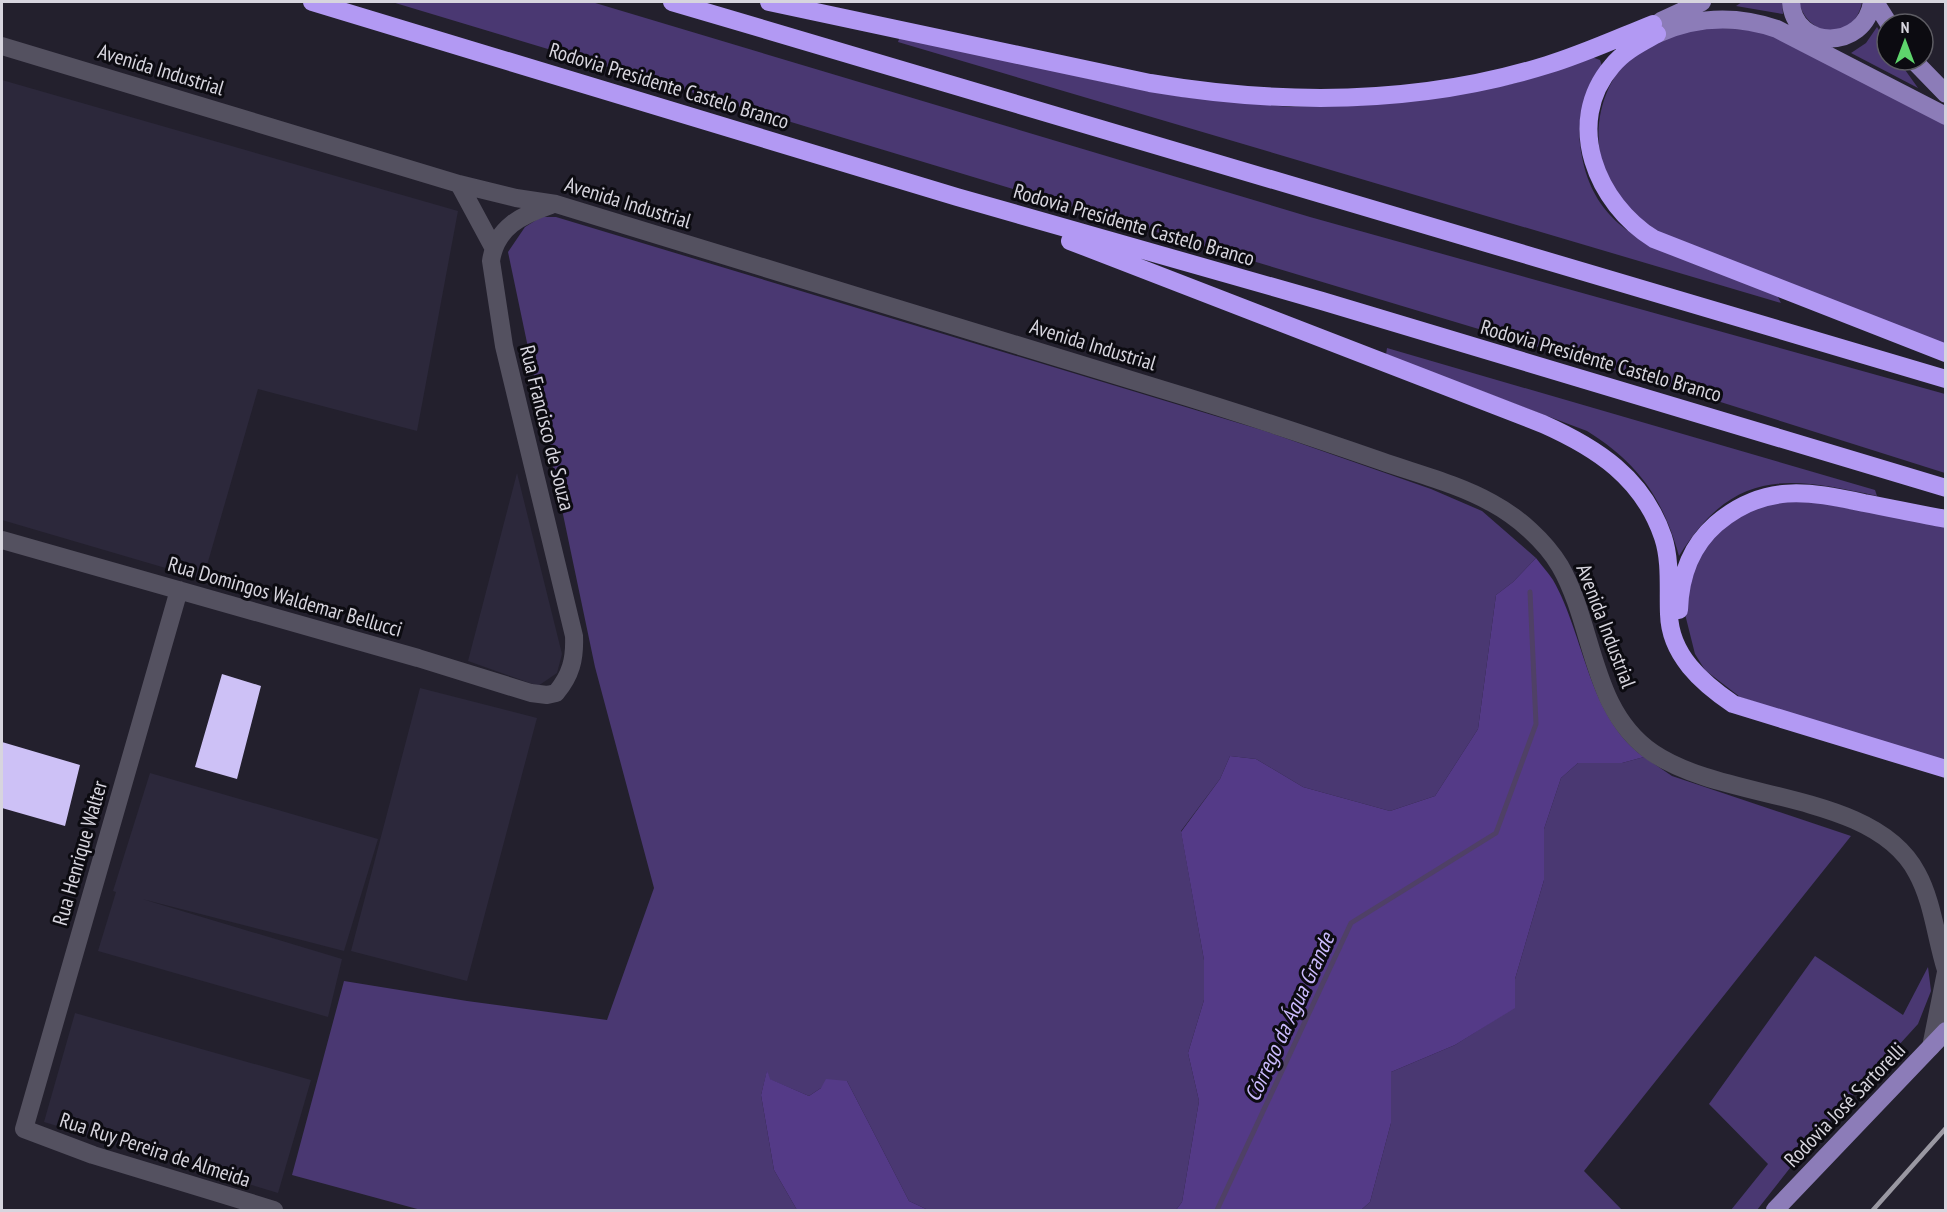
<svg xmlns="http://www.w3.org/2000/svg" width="1947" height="1212" viewBox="0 0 1947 1212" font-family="'PT Sans Narrow',sans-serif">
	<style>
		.built { fill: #2c283b }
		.green { fill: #4a3872 }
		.forest { fill: #543a87 }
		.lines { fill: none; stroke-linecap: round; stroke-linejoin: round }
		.stream { stroke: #4f4066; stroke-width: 5 }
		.building { fill: #cdc1f6 }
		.minor { stroke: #545160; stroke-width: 18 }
		.major { stroke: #8c7cb8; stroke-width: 18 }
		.highway { stroke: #b299f3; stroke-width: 18 }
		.rail { stroke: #9a98a2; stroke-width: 4.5 }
		.labels { text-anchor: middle; stroke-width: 6; stroke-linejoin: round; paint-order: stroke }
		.street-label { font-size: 21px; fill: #d7d5de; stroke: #0c0b11 }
		.water-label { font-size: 22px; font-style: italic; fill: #cbbbfd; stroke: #0c0b11 }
	</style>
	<rect width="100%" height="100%" fill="#23202d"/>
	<!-- built -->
	<path class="built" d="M2,80l456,131 -41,220 -159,-42 -55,190 -201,-59z
		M517,473l45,181 -5,19 -19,13 -70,-25z
		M420,688l117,30 -70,263 -116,-30z
		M150,773l228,66 -34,112 -202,-52 200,60 -14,58 -230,-66 18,-59 -3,-1z
		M75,1013l236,67 -33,113 -234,-71z"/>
	<!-- green -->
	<path class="green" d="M392,2h200l718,215 635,177v79l-234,-74z
		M1742,2h40l1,12 -47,-8z
		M1799,2h63c-7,39 -54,37 -63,0z
		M1694,26l70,5 181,89v225l-284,-112c-13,-9 -25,-17 -36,-28 -41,-45 -33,-119 14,-155 15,-11 38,-17 55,-24z
		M1877,27l10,16v17h11l20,28 -67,-35 15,-10z
		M900,36l217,49 66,12 107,10 64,-1 113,-13 49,-10 73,-27 11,4 2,6c-17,21 -25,52 -22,78 10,84 68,102 137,127 21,8 40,16 60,24l4,8 -883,-261z
		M541,217h15l709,214 166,58 51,22 54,47 -23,24 -17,13 -18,134 -43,67 -45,15 -87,-24 -47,-28 -26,-3 -10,23 -39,52 23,129v40l-16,53 11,48 -17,101 -6,8h-248l-19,-9 -62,-120 -26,7 -12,8 -40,-17 -2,-8 -6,24 13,75 23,40h-376l-129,-35 52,-194 123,20 140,19 47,-132 -59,-221 -87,-415 17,-25z
		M1387,348l488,142 2,6c-90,-20 -143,-28 -198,60 -16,-58 -41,-93 -92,-125l-201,-76z
		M1800,499l145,28v238l-205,-68 -35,-27 -10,-16 -11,-44 7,-43 28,-38 36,-23z
		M1644,757l28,19 179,60 -267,335 38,39h-261l9,-8 21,-79v-51l64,-27 60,-38v-28l29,-99v-51l17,-51 17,-15h44z
		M1815,956l88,59 25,-48 3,24 -13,33 -110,121 -51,65h-26l37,-46 -59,-60z"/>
	<!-- forest -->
	<path class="forest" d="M1536,558c5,7 12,14 17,22 32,56 35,137 91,177l-22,6h-44l-17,15 -17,51v51l-29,99v29l-60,37 -64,27v51l-21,79 -9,8h-185l6,-8 17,-101 -11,-48 16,-53v-40l-23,-128 39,-53 10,-23 26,3 47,28 87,24 45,-15 43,-67 18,-134 17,-13z
		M767,1070l3,9 39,17 12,-8 5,-9 21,2 62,120 19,9h-131l-23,-40 -13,-75z"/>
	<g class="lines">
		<!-- stream -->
		<path class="stream" d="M1217,1210l134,-287 145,-90 40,-109 -6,-132"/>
	</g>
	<!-- building -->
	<path class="building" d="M222,674l39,12 -24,93 -42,-12z
		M2,742l78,23 -15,61 -63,-18z"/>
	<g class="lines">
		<!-- minor -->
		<path class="minor" d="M2,46l457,138 57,14 40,6c203,62 405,124 608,186 73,22 145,46 217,71 37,13 77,23 111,42 26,14 53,38 68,63 35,61 30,144 93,187 72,49 221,38 264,120 16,29 19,66 29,97
			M459,184l34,63
			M2,540l416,118 113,35 16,2 9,-2c15,-18 19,-34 18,-57l-70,-290 -13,-85c5,-34 31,-46 60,-56
			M179,590l-155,539 69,26 181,55
			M1931,1047l15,-75"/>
		<!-- major -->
		<path class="major" d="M1791,2c3,48 74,49 81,0
			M1875,2l14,22
			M1661,21l41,-19
			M1657,34c40,-18 79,-19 120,-5l169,87
			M1913,60l33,34
			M1775,1210l171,-179"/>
		<!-- highway -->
		<path class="highway" d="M312,2l645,195 365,104 624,187
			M672,2l1274,377
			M769,2l381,81c131,22 269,22 397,-18 36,-11 71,-27 106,-41
			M1657,34c-16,9 -33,17 -45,32 -49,57 -15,138 42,173l292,114
			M1070,241l473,183c54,24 100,54 120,113 8,24 5,52 6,77 1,41 33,69 64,90l213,65
			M1679,610c1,-33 12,-64 37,-86 48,-41 92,-33 148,-21 27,5 54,11 82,16"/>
		<!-- rail -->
		<path class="rail" d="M1873,1210l73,-82"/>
	</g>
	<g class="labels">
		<!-- street labels -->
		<g class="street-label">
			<text transform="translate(161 70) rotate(17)" y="7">Avenida Industrial</text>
			<text transform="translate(669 86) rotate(17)" y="7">Rodovia Presidente Castelo Branco</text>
			<text transform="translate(628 203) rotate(17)" y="7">Avenida Industrial</text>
			<text transform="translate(1134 225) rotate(16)" y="7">Rodovia Presidente Castelo Branco</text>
			<text transform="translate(1093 345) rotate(17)" y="7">Avenida Industrial</text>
			<text transform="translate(1601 361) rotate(16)" y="7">Rodovia Presidente Castelo Branco</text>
			<text transform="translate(547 428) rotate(76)" y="7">Rua Francisco de Souza</text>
			<text transform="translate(285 597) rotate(16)" y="7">Rua Domingos Waldemar Bellucci</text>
			<text transform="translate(1606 626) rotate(69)" y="7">Avenida Industrial</text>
			<text transform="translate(80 853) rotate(-74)" y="7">Rua Henrique Walter</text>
			<text transform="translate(1845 1105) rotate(-46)" y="7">Rodovia José Sartorelli</text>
			<text transform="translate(155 1150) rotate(18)" y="7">Rua Ruy Pereira de Almeida</text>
		</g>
		<!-- water labels -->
		<g class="water-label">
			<text transform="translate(1289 1017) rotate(-65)" y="8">Córrego da Água Grande</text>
		</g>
	</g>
	<!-- border -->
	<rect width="1947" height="1212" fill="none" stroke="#d7d5de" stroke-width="6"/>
	<!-- north arrow -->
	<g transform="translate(1905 42)"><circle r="28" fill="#0c0b11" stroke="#5d5c63" stroke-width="1.5"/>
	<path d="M0-4.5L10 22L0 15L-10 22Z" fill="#5ed56c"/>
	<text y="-9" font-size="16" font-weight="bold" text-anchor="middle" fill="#d7d5de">N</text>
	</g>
</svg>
